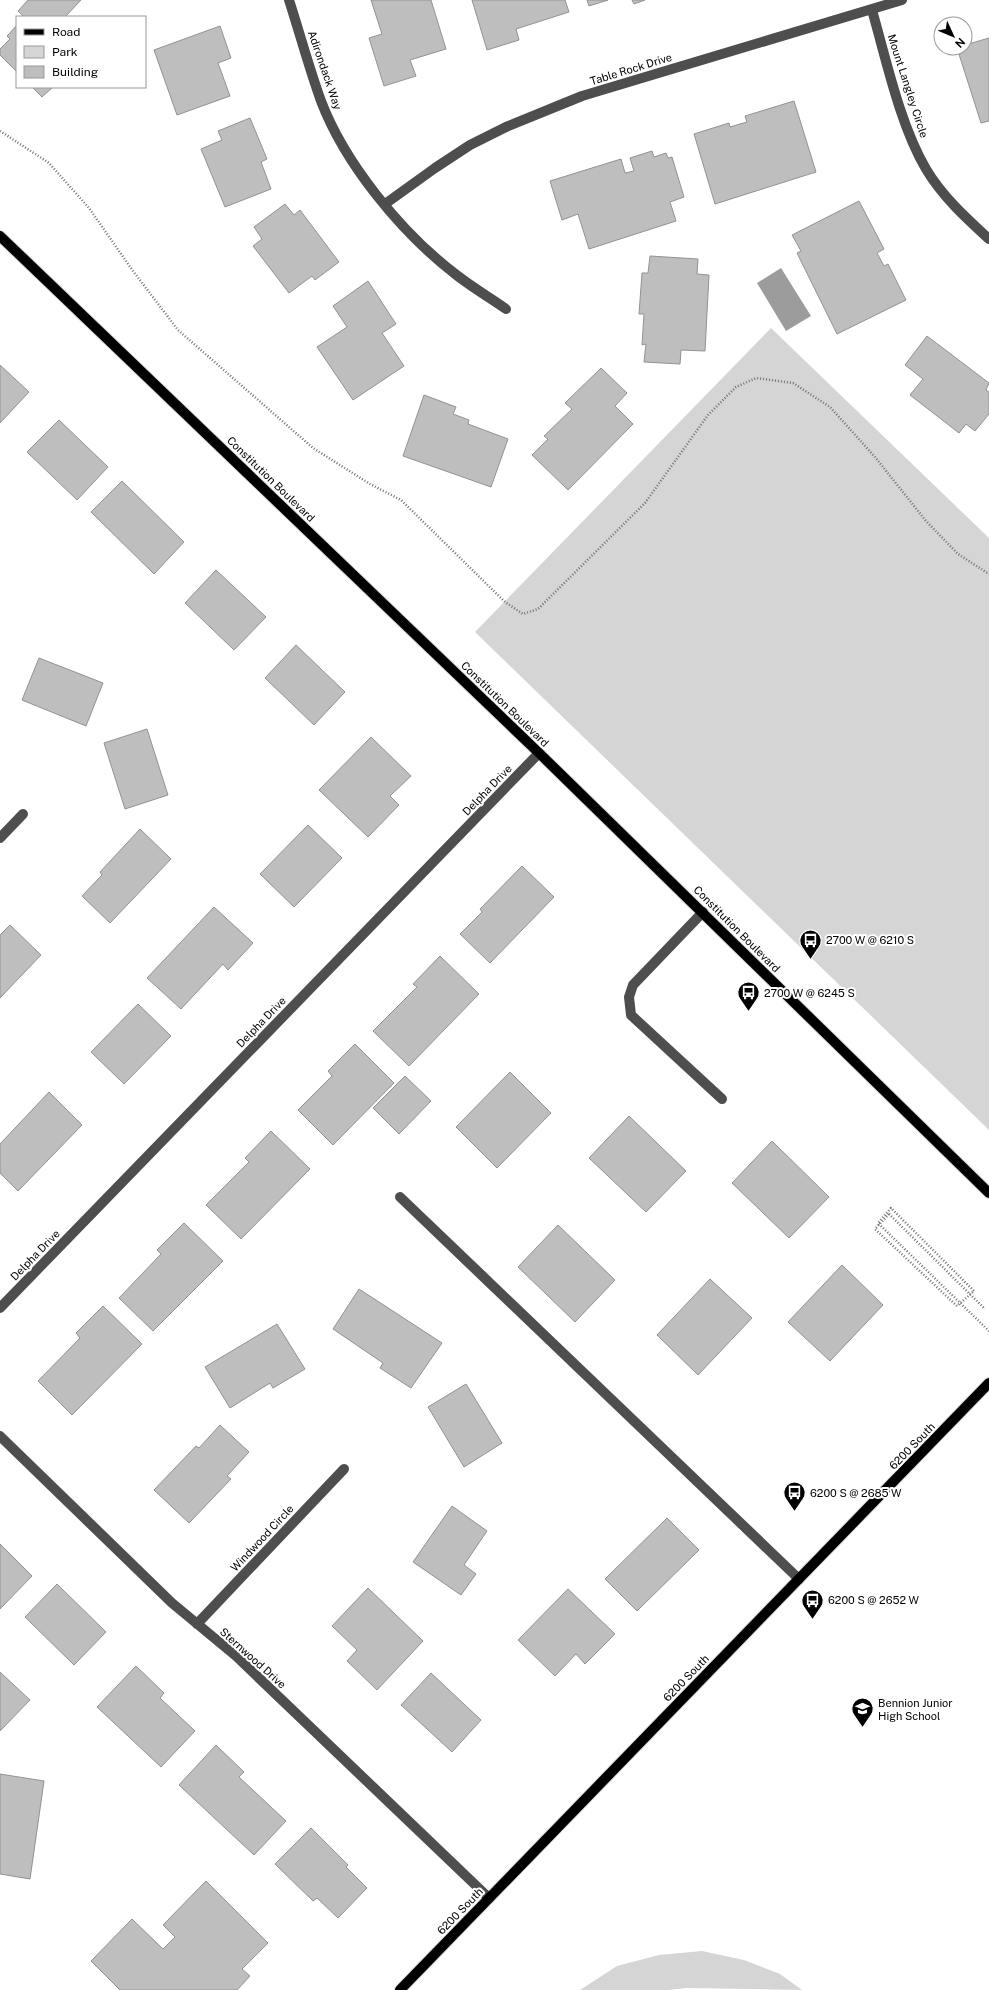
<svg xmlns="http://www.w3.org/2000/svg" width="989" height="1990" viewBox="0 0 989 1990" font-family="'Public Sans',sans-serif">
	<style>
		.green { fill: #d5d5d5 }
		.water { fill: #9c9c9c }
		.building { fill: #bebebe; stroke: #929292 }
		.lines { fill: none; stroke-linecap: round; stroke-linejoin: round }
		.major-casing { stroke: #dbdbdb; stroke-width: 12 }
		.path { stroke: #707070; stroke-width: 2.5; stroke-dasharray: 1 2; stroke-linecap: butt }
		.minor { stroke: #4e4e4e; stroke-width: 10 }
		.major { stroke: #000; stroke-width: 10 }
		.path-bridge { stroke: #707070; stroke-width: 2.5; stroke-dasharray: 1 2; stroke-linecap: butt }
		.labels { text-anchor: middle; stroke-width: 4; stroke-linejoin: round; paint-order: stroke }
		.street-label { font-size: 11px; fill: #000; stroke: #fff }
		.poi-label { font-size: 11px; fill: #000; stroke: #fff; text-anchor: start }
	</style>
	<rect width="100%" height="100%" fill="#fff"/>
	<!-- green -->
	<path class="green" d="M771,328l218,210v592l-514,-498z
		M702,1951l42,9 36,14 22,16 -115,-2 -19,2h-88l37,-24 42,-11z"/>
	<!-- water -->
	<path class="water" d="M781,268l30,48 -25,15 -29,-48z"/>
	<!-- building -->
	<path class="building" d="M28,0h53l-16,17h-41l-6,-6z
		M371,0h60l15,49 -36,11 6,16 -32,10 -15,-48 13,-4z
		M472,0h93l4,12 -53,17 3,11 -32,10z
		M587,0h21l-19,6z
		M632,0h13l-11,4z
		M17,25v47l-17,-17v-6l10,-10 -3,-3z
		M220,26l11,32 -13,5 12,33 -53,19 -23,-65z
		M989,38v83l-8,2 -24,-75h8v-3z
		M32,87h21l-11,10z
		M794,101l22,71 -101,32 -21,-70 35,-11 1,4 17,-5 -2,-6z
		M250,118l17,41 -6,3 10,27 -46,18 -24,-58 21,-9 -4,-9z
		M652,151l2,6 12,-4 2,5 4,-1 12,40 -14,5 6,19 -87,28 -11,-35 -16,6 -12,-39 71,-22 4,14 9,-2 -4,-13z
		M859,201l25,48 -7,4 7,13 4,-2 18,36 -69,34 -40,-81 4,-2 -9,-16z
		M285,204l9,11 6,-5 39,52 -24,18 -3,-4 -23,17 -36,-47 9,-7 -8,-12z
		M650,256l48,3 -1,15 12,1 -4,76 -24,-1 -1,14 -36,-2 2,-18 -4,1 2,-31h-5l3,-41h6z
		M368,281l28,43 -14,9 22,33 -51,34 -36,-53 30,-20 -14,-21z
		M927,336l62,47 -3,7 3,2v22l-14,17 -9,-7 -7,9 -49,-38 13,-16 -18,-14z
		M0,365l29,27 -29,31z
		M601,368l26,25 -12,13 18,18 -65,66 -36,-35 16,-16 -4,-3 28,-27 -7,-6z
		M424,395l32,12 -3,7 16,6 -1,4 40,15 -17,48 -88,-31z
		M59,420l49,47 -31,33 -50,-48z
		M122,481l62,61 -30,32 -63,-62z
		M216,570l50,47 -32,33 -49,-47z
		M296,645l49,47 -31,33 -49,-47z
		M39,658l64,25 -17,43 -64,-26z
		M147,729l21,66 -43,14 -21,-66z
		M371,737l40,39 -21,20 9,9 -31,32 -49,-47z
		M308,825l34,33 -48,49 -34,-33z
		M140,829l31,30 -61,64 -28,-27 20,-21 -2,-3z
		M522,866l32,31 -64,66 -30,-29 22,-22 -2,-3z
		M214,907l39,36 -25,27 -5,-6 -42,45 -34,-31z
		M10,925l31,30 -41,43v-63z
		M440,956l39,38 -70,72 -36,-35 44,-44 -4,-3z
		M138,1004l33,32 -47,48 -33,-32z
		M355,1044l39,39 -61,62 -35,-35 34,-34 -4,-5z
		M510,1072l41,41 -54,55 -41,-41z
		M405,1076l26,25 -32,33 -26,-26z
		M49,1092l33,33 -64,66 -18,-18v-29z
		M629,1116l57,55 -40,41 -57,-54z
		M271,1131l39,38 -69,70 -35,-34 43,-43 -4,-4z
		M772,1141l57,56 -40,41 -57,-55z
		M184,1223l39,38 -70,70 -34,-33 42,-44 -4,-4z
		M558,1225l57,55 -40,42 -57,-55z
		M842,1265l41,40 -53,56 -42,-39z
		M710,1279l42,39 -54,57 -41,-40z
		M359,1289l83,54 -31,45 -31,-20 3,-5 -50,-34z
		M103,1306l39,38 -70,71 -34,-34 42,-43 -4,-5z
		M277,1324l28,45 -32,19 -3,-5 -40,25 -25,-41z
		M466,1384l36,59 -38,24 -36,-60z
		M220,1425l29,27 -22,24 4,3 -42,44 -35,-33 42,-44 3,2z
		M452,1506l35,25 -23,34 12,9 -15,21 -48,-33z
		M667,1518l32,32 -62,61 -32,-32z
		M0,1544l32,32 -32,33z
		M57,1584l49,48 -32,33 -49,-48z
		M368,1588l55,53 -46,49 -30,-29 10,-11 -25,-24z
		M568,1589l47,45 -30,30 -9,-10 -21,22 -37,-36z
		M136,1666l28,27 -4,5 35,33 -34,36 -64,-60z
		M0,1672l30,28 -30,31z
		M431,1673l50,47 -29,32 -51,-47z
		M216,1745l28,27 -5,5 47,44 -32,34 -75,-70z
		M0,1774l44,7 -14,98 -30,-5z
		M311,1828l37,37 -2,2 21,21 -29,30 -21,-20 -4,3 -38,-37z
		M206,1881l62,62 -26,26 8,7 -13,14h-117l-29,-29 41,-42 31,30 12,-12 -12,-12z"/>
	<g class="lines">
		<defs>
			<path id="major" d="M0,236l539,517 450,440
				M400,1990l589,-607"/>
		</defs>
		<!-- major casing -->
		<use href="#major" class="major-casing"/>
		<!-- path -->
		<path class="path" d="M0,131l49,32 40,45 44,63 45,59 135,118 57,36 31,16 104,102 18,12 15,-5 107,-106 63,-88 28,-28 20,-9 37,5 37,24 45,50 51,64 32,33 31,20
			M889,1214l96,95"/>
		<!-- minor -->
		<path class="minor" d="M289,0c11,34 20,68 32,101 24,63 80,131 133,172 16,13 35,24 52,36
			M872,10c14,49 28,115 54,159 16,27 40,49 63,70
			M385,204l50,-36 35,-23 36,-18 76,-31 320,-96
			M0,838l23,-24
			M703,912l-70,73 -4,12 2,18 91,84
			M400,1197l399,382
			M0,1308l539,-555
			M0,1436l172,167 64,53 253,242
			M197,1624l147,-155"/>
		<!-- major -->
		<use href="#major" class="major"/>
		<!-- path-bridge -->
		<path class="path-bridge" d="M889,1214l-14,15 82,77 17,-15 -83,-83 -13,15 111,108"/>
	</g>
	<!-- icons -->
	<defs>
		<symbol id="bus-pin" viewBox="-11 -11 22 30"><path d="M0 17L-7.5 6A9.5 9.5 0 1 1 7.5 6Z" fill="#000" stroke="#fff"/><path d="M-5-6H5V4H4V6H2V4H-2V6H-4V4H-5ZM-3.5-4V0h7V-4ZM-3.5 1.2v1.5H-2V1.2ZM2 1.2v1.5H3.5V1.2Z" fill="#fff"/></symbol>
		<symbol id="school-pin" viewBox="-11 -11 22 30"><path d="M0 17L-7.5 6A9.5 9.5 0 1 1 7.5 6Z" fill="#000" stroke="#fff"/><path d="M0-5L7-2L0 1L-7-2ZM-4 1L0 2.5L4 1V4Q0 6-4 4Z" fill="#fff"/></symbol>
	</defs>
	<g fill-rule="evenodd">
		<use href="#bus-pin" x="798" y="928" width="25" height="34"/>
		<use href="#bus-pin" x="736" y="980" width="25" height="34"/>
		<use href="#bus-pin" x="782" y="1480" width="25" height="34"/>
		<use href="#bus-pin" x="800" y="1588" width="25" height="34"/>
		<use href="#school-pin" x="850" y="1696" width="25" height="34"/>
	</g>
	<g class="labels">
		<!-- street labels -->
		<g class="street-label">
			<text transform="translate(631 69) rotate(-17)" y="4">Table Rock Drive</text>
			<text transform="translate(325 70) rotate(71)" y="4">Adirondack Way</text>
			<text transform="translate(908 86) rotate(72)" y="4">Mount Langley Circle</text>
			<text transform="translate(271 479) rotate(44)" y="4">Constitution Boulevard</text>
			<text transform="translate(505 704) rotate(44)" y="4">Constitution Boulevard</text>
			<text transform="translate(487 790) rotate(-46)" y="4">Delpha Drive</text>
			<text transform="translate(737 929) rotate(45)" y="4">Constitution Boulevard</text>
			<text transform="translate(261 1022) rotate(-46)" y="4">Delpha Drive</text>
			<text transform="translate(35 1255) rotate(-46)" y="4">Delpha Drive</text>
			<text transform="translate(912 1446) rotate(-46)" y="4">6200 South</text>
			<text transform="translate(262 1538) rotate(-47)" y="4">Windwood Circle</text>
			<text transform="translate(253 1658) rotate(42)" y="4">Sternwood Drive</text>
			<text transform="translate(686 1678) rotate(-46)" y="4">6200 South</text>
			<text transform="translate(460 1911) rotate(-46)" y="4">6200 South</text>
		</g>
		<!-- poi labels -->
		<g class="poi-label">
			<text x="826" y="944">2700 W @ 6210 S</text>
			<text x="764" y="997">2700 W @ 6245 S</text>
			<text x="810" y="1497">6200 S @ 2685 W</text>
			<text x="828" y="1604">6200 S @ 2652 W</text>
			<text x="878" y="1707">Bennion Junior<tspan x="878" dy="13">High School</tspan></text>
		</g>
	</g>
	<!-- legend -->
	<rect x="16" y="16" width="130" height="72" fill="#ffffff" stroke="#999999"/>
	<rect x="24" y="29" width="20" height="6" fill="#000000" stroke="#999999"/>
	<text x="52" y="36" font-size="12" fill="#000000">Road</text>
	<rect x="24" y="46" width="20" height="12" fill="#d5d5d5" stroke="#999999"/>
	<text x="52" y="56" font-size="12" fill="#000000">Park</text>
	<rect x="24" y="66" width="20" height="12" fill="#bebebe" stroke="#999999"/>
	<text x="52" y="76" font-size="12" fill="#000000">Building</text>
	<!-- north arrow -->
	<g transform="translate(953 36) rotate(134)"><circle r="19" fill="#ffffff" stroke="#999999"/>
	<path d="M0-3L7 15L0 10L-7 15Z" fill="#000000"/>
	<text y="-6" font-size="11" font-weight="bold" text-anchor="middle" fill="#000000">N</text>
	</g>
</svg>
